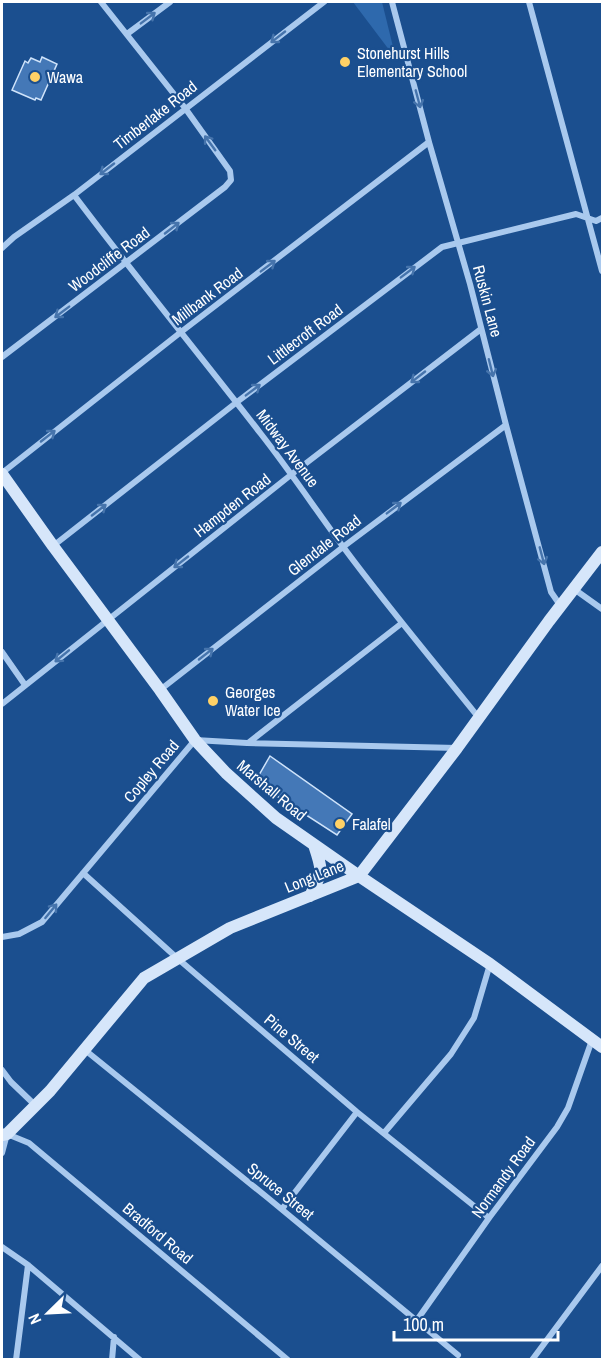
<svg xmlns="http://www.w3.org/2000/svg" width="604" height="1361" viewBox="0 0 604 1361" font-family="'Archivo Narrow',sans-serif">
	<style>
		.green { fill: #2e69ad }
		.building { fill: #4478b7; stroke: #cfe3fa; stroke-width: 1.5 }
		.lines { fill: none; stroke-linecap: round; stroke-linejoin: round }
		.street { stroke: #a9c9ee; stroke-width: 6 }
		.secondary { stroke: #d6e6fa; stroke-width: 12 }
		.oneway { stroke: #4674ac }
		.poi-dot { fill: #ffd166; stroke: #1b4f8f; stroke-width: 2 }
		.labels { text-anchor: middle; stroke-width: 4.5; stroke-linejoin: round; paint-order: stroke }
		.poi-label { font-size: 16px; fill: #fff; stroke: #1b4f8f; text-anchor: start }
		.street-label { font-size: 16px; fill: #fff; stroke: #1b4f8f }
	</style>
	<rect width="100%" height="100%" fill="#1b4f8f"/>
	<!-- green -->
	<path class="green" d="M353,2h29l14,57z"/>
	<!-- building -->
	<path class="building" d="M42,57l15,7 -16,36 -5,-2 -1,2 -23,-10 13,-29 3,2 3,-5 9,4z
		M270,756l82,58 -15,21 -82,-53z"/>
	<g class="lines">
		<!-- street -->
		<path class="street" d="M392,2l37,140 41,142 36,141 45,167 9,13
			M529,2l73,269
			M127,34l43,-32
			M74,195c61,81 125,159 187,239 29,37 55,76 83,114 43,58 90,114 135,170
			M2,248l12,-11 60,-42 250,-193
			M2,357l223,-170 6,-7 -1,-9 -45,-63 -84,-106
			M2,473l179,-141 248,-190
			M53,546l184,-144 205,-155 134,-33 20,7 6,-3
			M574,589l28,20
			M2,652l23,33
			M160,690l183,-143 163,-122
			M2,704l290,-230 189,-145
			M248,743l154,-120
			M83,873l94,85 180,154 132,106
			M2,937l17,-3 23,-12 153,-182 52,3 210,5
			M85,1050l183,148 190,157
			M2,1070l9,12 25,24
			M384,1133l67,-79 23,-36 16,-54
			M2,1153l5,-19 22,9 259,217
			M282,1209l75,-97
			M2,1247l26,18 112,95
			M417,1320l72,-102 68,-91 11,-19 24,-68
			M16,1360l12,-95
			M112,1360l2,-23
			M532,1360l70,-94"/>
		<!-- secondary -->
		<path class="secondary" d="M2,474l51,72 107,144 35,50 31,33 50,45 83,58 131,88 112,83
			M310,896c13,-26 13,-24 4,-51
			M2,1135l5,-1 43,-43 94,-113 86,-50 129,-52 98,-128 92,-127 53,-69"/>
	</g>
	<!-- one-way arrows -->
	<defs><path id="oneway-shaft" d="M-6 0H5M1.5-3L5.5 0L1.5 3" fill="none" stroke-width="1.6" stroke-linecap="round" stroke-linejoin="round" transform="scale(1.5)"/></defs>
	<g class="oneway">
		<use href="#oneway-shaft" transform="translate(148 18) rotate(-37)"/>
		<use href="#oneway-shaft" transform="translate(278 37) rotate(142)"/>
		<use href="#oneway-shaft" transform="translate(418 99) rotate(75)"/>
		<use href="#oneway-shaft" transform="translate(210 143) rotate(-126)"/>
		<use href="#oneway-shaft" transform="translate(107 169) rotate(142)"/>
		<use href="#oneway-shaft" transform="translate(172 228) rotate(-38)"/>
		<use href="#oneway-shaft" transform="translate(268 266) rotate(-37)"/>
		<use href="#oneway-shaft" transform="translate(408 272) rotate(-37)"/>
		<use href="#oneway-shaft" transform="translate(62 312) rotate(143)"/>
		<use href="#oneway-shaft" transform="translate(491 368) rotate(76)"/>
		<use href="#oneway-shaft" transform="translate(418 377) rotate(142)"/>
		<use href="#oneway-shaft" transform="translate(253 390) rotate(-37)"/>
		<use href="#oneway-shaft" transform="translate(48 436) rotate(-38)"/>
		<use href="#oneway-shaft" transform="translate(394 508) rotate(-37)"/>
		<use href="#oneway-shaft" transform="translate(99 510) rotate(-38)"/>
		<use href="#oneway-shaft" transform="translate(542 556) rotate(75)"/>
		<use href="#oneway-shaft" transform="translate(181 562) rotate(142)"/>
		<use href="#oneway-shaft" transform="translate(206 654) rotate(-38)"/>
		<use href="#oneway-shaft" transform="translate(62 656) rotate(141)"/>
		<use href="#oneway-shaft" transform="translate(51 911) rotate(-51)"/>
	</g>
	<!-- markers -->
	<g class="poi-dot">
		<circle cx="345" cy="62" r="6"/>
		<circle cx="35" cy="77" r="6"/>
		<circle cx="213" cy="701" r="6"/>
		<circle cx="340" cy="824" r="6"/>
	</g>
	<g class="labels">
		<!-- poi labels -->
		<g class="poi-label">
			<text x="357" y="59">Stonehurst Hills<tspan x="357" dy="18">Elementary School</tspan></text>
			<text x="47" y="83">Wawa</text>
			<text x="225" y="698">Georges<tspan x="225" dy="18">Water Ice</tspan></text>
			<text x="352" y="830">Falafel</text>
		</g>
		<!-- street labels -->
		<g class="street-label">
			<text transform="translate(155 115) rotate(-38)" y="6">Timberlake Road</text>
			<text transform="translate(109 259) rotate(-37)" y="6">Woodcliffe Road</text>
			<text transform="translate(207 296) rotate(-37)" y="6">Millbank Road</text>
			<text transform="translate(488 301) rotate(75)" y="6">Ruskin Lane</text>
			<text transform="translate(305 334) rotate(-37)" y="6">Littlecroft Road</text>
			<text transform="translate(288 448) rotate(53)" y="6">Midway Avenue</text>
			<text transform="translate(232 505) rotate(-38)" y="6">Hampden Road</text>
			<text transform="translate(324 545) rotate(-38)" y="6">Glendale Road</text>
			<text transform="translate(151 771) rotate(-50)" y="6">Copley Road</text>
			<text transform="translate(272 790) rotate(40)" y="6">Marshall Road</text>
			<text transform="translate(314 876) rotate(-22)" y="6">Long Lane</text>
			<text transform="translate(292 1038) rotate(40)" y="6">Pine Street</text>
			<text transform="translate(503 1177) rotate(-54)" y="6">Normandy Road</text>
			<text transform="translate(281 1191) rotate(39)" y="6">Spruce Street</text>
			<text transform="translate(158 1233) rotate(40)" y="6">Bradford Road</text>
		</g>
	</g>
	<!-- border -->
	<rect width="604" height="1361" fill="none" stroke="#ffffff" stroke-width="6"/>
	<!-- north arrow -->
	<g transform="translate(48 1313) rotate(246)" stroke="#1b4f8f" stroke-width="4.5" paint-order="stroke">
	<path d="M0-4.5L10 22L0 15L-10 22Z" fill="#ffffff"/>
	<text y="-9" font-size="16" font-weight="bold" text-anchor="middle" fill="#ffffff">N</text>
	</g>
	<!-- scale -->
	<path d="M394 1331v9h164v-9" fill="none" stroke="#ffffff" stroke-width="3"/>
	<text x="403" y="1331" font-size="18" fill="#ffffff" stroke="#1b4f8f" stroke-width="4.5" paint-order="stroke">100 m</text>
</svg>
